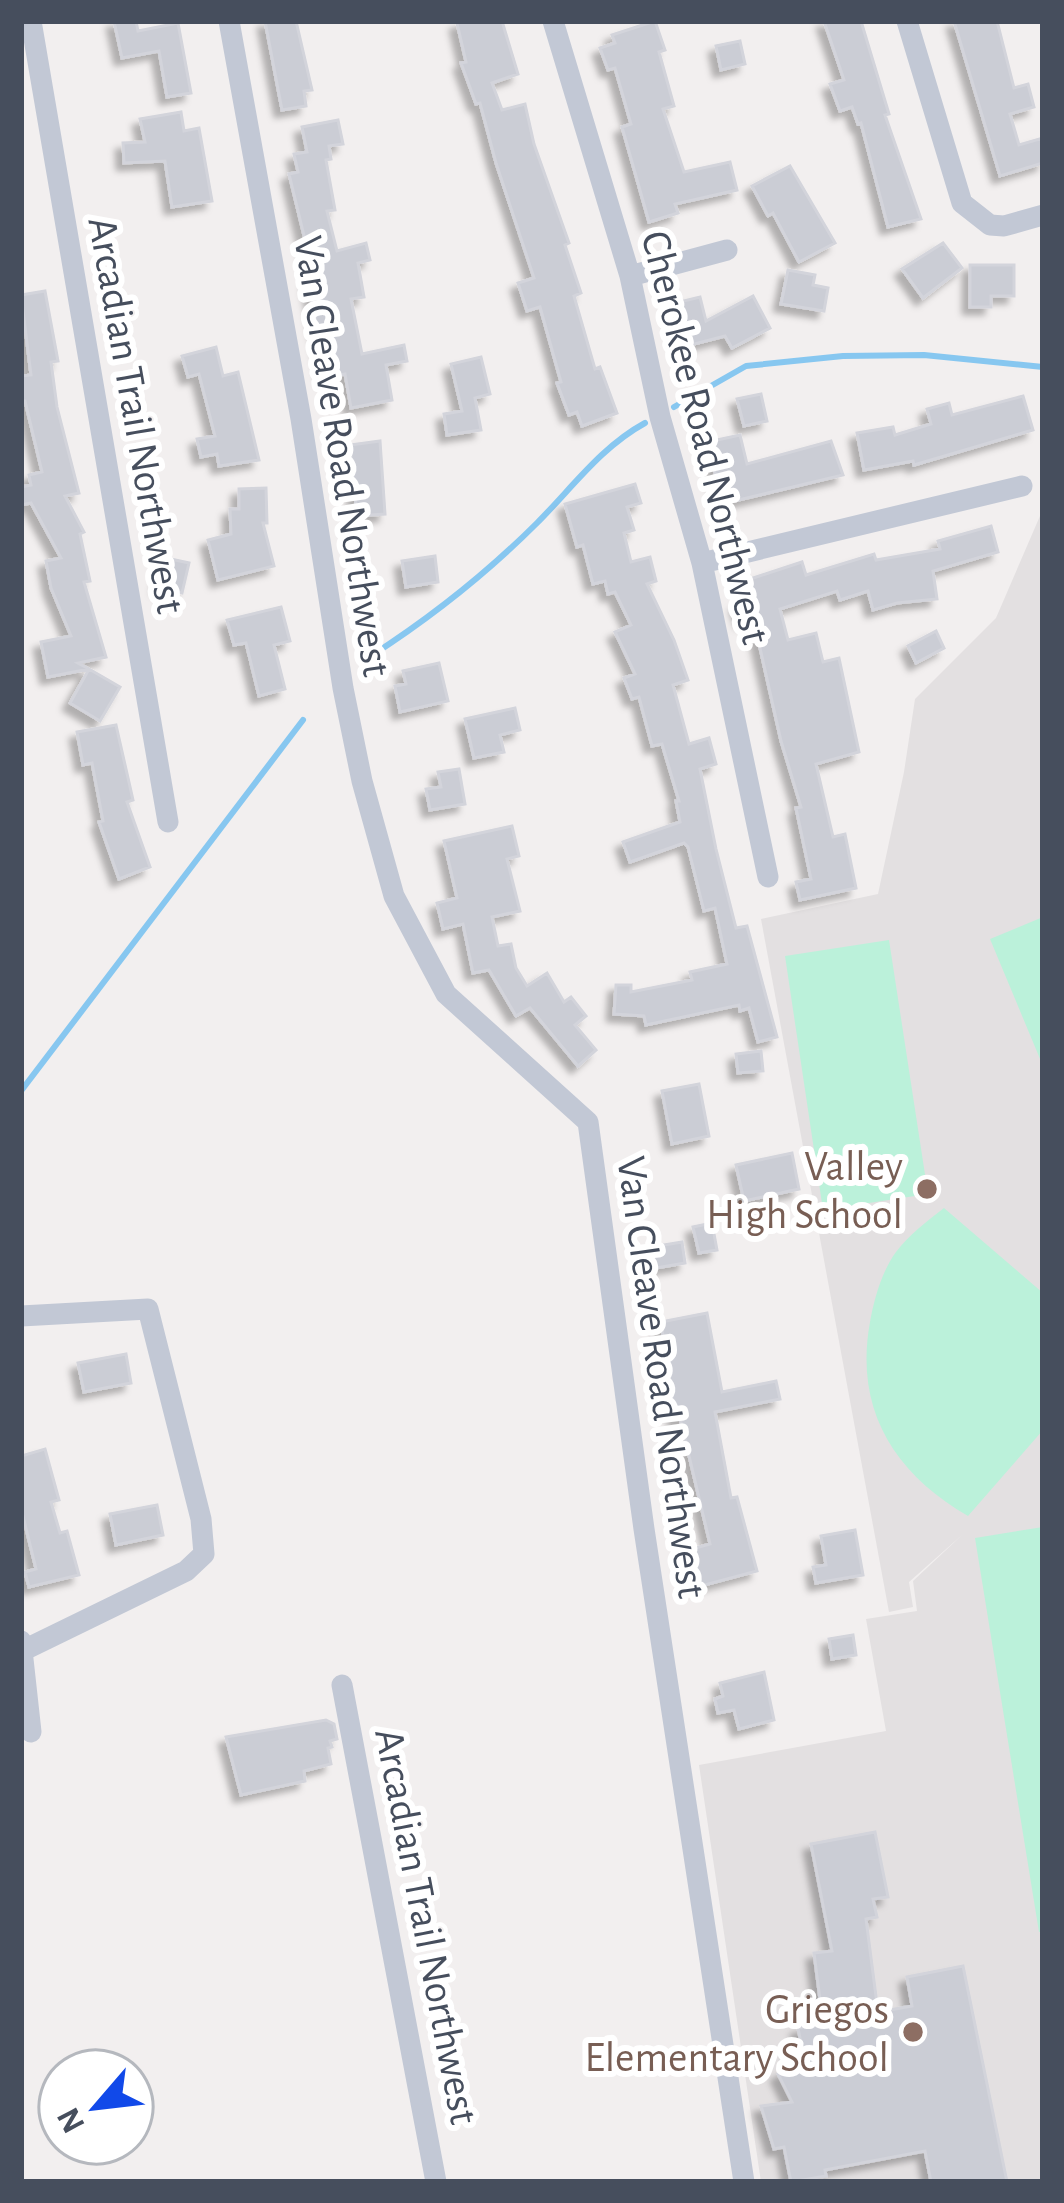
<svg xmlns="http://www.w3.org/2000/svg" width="1064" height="2203" viewBox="0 0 1064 2203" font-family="'Alegreya Sans',sans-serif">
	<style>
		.education { fill: #e3e0e1 }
		.green { fill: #bbf1da }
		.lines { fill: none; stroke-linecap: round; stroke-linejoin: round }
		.stream { stroke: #87c7f0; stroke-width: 6 }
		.building { fill: #cbcdd5; stroke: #d3d4db; stroke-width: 3; filter: url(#shadow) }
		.minor { stroke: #c2c8d5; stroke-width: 21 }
		.education-dot { fill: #8d6e63; stroke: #fff; stroke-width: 4.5 }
		.labels { text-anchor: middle; stroke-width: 12; stroke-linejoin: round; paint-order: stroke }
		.street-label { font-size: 42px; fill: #464e5d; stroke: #fff }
		.education-label { font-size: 42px; fill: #785e54; stroke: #fff; text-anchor: end }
	</style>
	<defs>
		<filter id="shadow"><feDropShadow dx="-7" dy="7" stdDeviation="3" flood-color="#0004"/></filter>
	</defs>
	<rect width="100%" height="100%" fill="#f2efef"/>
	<!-- education -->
	<path class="education" d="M1043,509v1673h-282l-62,-417 187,-34 -20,-112 51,-8 -4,-30 49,-46 -53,47 4,25 -24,5 -128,-693 117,-25 26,-122 11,-73 81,-81z"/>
	<!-- green -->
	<path class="green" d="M1043,917v149l-53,-127z
		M889,940l39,254 -105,16 -38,-254z
		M944,1208l99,85v137l-75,86c-74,-43 -114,-107 -98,-194 4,-23 12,-51 26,-70 13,-17 31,-31 48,-44z
		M1043,1527v404l-4,1 -64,-394z"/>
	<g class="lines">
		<!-- stream -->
		<path class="stream" d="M674,407l72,-41 97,-10 81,-1 119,12
			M371,656c59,-38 116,-83 166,-133 35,-35 64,-76 108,-100
			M21,1091l282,-371"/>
	</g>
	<!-- building -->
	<path class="building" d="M114,21h22l2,10 40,-8 13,70 -24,4 -8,-46 -37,7z
		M265,21h31l16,69 -8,1 2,15 -24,4z
		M465,21h37l16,53 -26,9 10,27 23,-6 9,40 35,99 -4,2 16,48 -7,3 21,73 5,-2 17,46 -35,13 -5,-14 -8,3 -12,-32 4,-1 -21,-75 -13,4 -9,-28 16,-5 -38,-115 -16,-60 -4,1 -15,-41 5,-1 -9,-39z
		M655,21l10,29 -6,2 15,54 -11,3 21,63 46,-10 7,28 -62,14 3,9 -29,9 -27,-95 9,-3 -16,-56 -7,2 -8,-22 15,-5 -3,-8z
		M824,21h37l28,93 -4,1 36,104 -33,8 -27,-104 -3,1 -6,-17 -12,4 -10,-27 14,-4z
		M954,21h43l17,67 14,-4 6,23 -24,7 9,31 24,-7v25l-43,13z
		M740,41l5,23 -24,6 -5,-24z
		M181,112l3,19 15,-3 13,73 -40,6 -7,-46 -41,2 -1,-20 22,-1 -5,-23z
		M338,120l5,24 -14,2 2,13 -5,1 9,50 -8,1 10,40 29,-8 4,17 -12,3 6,34 -13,2 11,55 42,-9 3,16 -21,4 6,35 -41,8 -6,-34 -19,4 -17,-96 6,-1 -26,-107 9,-2 -4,-18 13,-2 -5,-25z
		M790,166l45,77 -36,19 -26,-49 -5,3 -16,-30z
		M943,243l19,25 -39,30 -21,-29z
		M970,265h44v31h-23v11h-21z
		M788,270l27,5 -2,10 15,3 -4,23 -43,-7z
		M45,291l13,70 -7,1 6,45 22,86 -14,3 19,36 -4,2 10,47 -6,1 22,75 -28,6 11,6 -41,8 -7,-35 30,-6 -20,-48 -5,-27 15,-3 -30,-55 -10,2v-18l10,-2 -2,-10 13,-3 -17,-71h-4v-25l10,-1 -10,-80z
		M753,296l17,32 -38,20 -7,-12 -42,11 -12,-43 29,-7 6,24z
		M216,347l7,29 15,-4 21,88 -40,6 -2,-12 -16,3 -4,-18 18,-3 -16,-62 -11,3 -6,-21z
		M481,357l9,37 -15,4 6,32 -34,5 -3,-21 18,-3 -11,-47z
		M761,394l6,27 -23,5 -7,-27z
		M1023,396l10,34 -119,35 -1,-4 -49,9 -7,-37 36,-6 2,8 36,-11 -4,-15 22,-6 3,12z
		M740,435l7,29 84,-23 12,34 -121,29 -14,-62z
		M380,441l5,73 -28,2 -7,-71z
		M635,484l6,19 -14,4 7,23 -10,3 7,29 19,-5 6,24 -9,3 27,56 14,40 -15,5 16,59 20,-6 7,26 -16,5 16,80 20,79 11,-2 30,111 -19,5 -9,-34 -9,3 -1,-6 -93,20 -2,-9 -30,-2 2,-29h15v7l61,-12 -2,-8 37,-8 -12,-56 -11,3 -16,-64 -4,-4 -54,19 -7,-20 57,-20 -4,-21h3l-17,-57 -10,2 -13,-49 -7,2 -8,-21 11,-4 -20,-42 16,-7 -16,-33 -7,2 -3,-13 -12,3 -10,-39 -6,2 -12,-43z
		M266,488l1,35h-4l11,43 -56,14 -10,-40 23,-6 -1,-25h9v-20z
		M991,526l7,26 -65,19 4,28 -40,4 -24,7 -5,-19 -28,9 -3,-9 -57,18 8,31 28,-7 7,29 16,-4 20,94 -43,12 17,73 12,-3 11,54 -56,12 -4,-18 15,-3 -15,-71 5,-1 -20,-66 -28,-124 -10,4 -6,-17 16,-5 -6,-19 55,-18 4,13 68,-21 2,6 64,-11 -2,-8z
		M435,556l3,26 -32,5 -4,-26z
		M166,558l23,5 -7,30 -23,-6z
		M281,607l9,34 -16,4 11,44 -26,7 -13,-53 -12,2 -7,-25z
		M936,631l8,17 -28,15 -8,-17z
		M439,663l9,38 -48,11 -5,-26 11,-2 -3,-13z
		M89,669l31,18 -20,34 -30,-18z
		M515,708l5,22 -20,5 4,17 -30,6 -9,-39z
		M116,725l17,75 -6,2 23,65 -31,12 -20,-57 4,-1 -11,-58 -9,2 -6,-33z
		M459,769l6,35 -35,6 -4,-21 15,-2 -3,-15z
		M512,826l7,30 -12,3 13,52 -28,6 6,29 13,-2 5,24 11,18 20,-13 17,29 7,-5 15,19 -11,9 21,25 -18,16 -48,-58 -14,8 -27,-46 -16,3 -10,-49 -20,5 -6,-26 20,-5 -13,-57z
		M761,1051l2,20 -25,2 -2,-19z
		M699,1084l10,52 -37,8 -10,-53z
		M792,1153l7,36 -55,12 -8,-36z
		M712,1223l5,27 -18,3 -6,-26z
		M682,1242l3,21 -29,5 -4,-21z
		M707,1313l15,79 54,-11 4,18 -65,13 16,86 6,-1 20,74 -56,15 -9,-37 18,-5 -30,-126 -5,1 -14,-97z
		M126,1354l5,29 -47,9 -6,-29z
		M45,1449l14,51 -8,2 9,31 7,-2 12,44 -50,12 -4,-15 11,-3 -15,-61v-52z
		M157,1505l6,30 -47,10 -6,-31z
		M855,1530l8,45 -47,8 -3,-16 13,-2 -5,-29z
		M853,1635l3,20 -24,4 -3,-20z
		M764,1672l10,48 -35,9 -5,-19 -16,3 -3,-14 8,-3 -3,-13z
		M326,1720l8,4 3,15 -7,2 2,6 -4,1 3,16 -27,7 1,10 -64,14 -15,-58z
		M875,1832l13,65 -15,2 4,18 -11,2 12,93 34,-6 -5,-29 56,-11 44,216h-76l-6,-31 -100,19 1,6 -35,6 -7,-35 -10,2 -13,-43 31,-4 -14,-28 18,-9 -5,-23 9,-4 -2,-10 25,-5 -9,-70 18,-2 -21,-107z"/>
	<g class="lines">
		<!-- minor -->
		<path class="minor" d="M31,21l137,801
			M229,21l72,398 42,269 19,93 32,115 52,98 142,128 56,407 100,653
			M553,21l77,255 30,141 42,146 66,314
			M907,21l55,182 28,22 14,1 39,-11
			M630,276l97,-26
			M702,563l320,-77
			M21,1316l127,-7 53,210 3,35 -18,17 -162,79
			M21,1641l10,91
			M342,1685l94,497"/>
	</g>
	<!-- markers -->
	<g class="education-dot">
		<circle cx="927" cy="1189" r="12"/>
		<circle cx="913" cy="2032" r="12"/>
	</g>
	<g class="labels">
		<!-- street labels -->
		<g class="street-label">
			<text transform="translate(138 415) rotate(80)" y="15">Arcadian Trail Northwest</text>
			<text transform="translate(707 437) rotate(76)" y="15">Cherokee Road Northwest</text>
			<text transform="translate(344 456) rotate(81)" y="15">Van Cleave Road Northwest</text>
			<text transform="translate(663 1377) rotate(82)" y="15">Van Cleave Road Northwest</text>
			<text transform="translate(428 1926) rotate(79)" y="15">Arcadian Trail Northwest</text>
		</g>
		<!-- education labels -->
		<g class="education-label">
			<text x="903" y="1180">Valley<tspan x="903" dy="48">High School</tspan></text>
			<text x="889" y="2023">Griegos<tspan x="889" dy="48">Elementary School</tspan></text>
		</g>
	</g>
	<!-- border -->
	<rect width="1064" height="2203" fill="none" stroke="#464e5d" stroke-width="48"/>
	<!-- north arrow -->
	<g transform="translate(96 2107) rotate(242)"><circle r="57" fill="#ffffff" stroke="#b5b8be" stroke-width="3"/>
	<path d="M0-9L21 45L0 30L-21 45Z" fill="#1149e9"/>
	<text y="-18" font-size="33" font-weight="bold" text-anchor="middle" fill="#464e5d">N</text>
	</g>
</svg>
